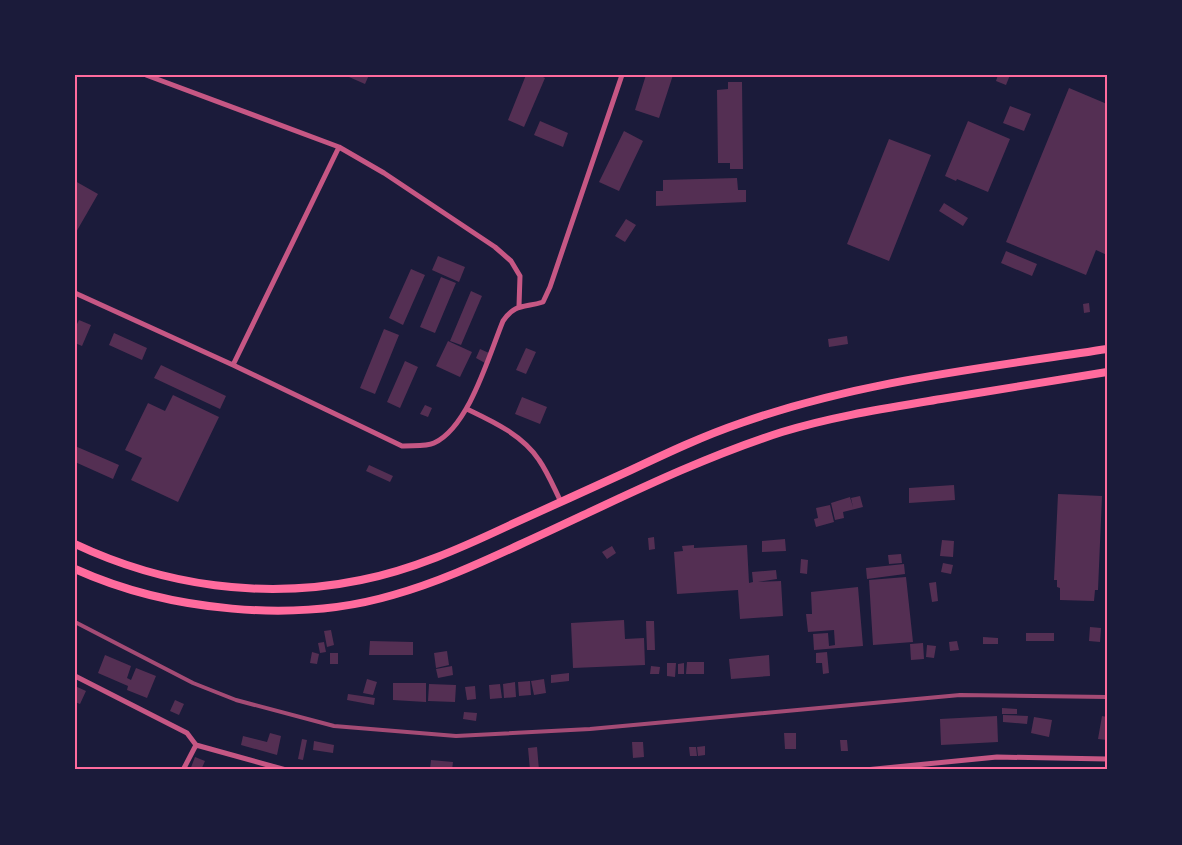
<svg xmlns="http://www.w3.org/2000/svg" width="1182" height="845" viewBox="0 0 1182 845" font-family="'Times New Roman',serif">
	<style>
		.building { fill: #542f53 }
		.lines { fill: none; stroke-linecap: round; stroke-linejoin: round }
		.minor { stroke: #c65784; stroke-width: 5 }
		.primary { stroke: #ff6b9d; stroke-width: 8 }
		.rail { stroke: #a44b75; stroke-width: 4 }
		.neatline { fill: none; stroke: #ff6b9d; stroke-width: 2 }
	</style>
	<rect width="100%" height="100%" fill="#1b1b3a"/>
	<!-- building -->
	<path class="building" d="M350,75h19l-4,9 -16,-7z
		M526,75h13l6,3 -21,49 -16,-7z
		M646,75h27l-14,43 -24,-8z
		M998,75h12l-4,10 -10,-4z
		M728,82h14l1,87h-13v-6h-12l-1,-73 11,-1z
		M1069,88l38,16v151l-11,-5 -10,25 -80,-33z
		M1010,106l21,8 -7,17 -21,-8z
		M540,121l28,12 -5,14 -29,-12z
		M968,121l42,18 -22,53 -31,-13 -1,2 -11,-5z
		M624,131l19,10 -24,50 -20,-9z
		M889,139l42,16 -42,106 -42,-17z
		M737,178l1,12h8v12l-90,4v-15h7v-11z
		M75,181l23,13 -23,40z
		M944,203l24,15 -5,8 -24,-15z
		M626,219l10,6 -11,17 -10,-6z
		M1006,251l31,13 -5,12 -31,-13z
		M438,256l27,11 -6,15 -27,-12z
		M411,269l14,6 -22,50 -14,-7z
		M441,277l15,6 -21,50 -15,-6z
		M471,291l11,5 -21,49 -11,-4z
		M1089,303l1,9 -6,1 -1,-9z
		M79,320l12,5 -9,21 -7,-3v-15z
		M384,329l15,6 -24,59 -15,-6z
		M114,333l33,15 -5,12 -33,-15z
		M847,336l1,8 -19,3 -1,-8z
		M448,341l24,11 -12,25 -24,-11z
		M526,348l10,4 -10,22 -10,-4z
		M480,349l9,4 -4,10 -9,-5z
		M405,361l13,6 -18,41 -13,-6z
		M161,365l65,31 -6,13 -66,-31z
		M173,395l46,22 -41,85 -47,-22 11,-22 -17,-8 23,-47 17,8z
		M522,397l25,10 -7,17 -25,-10z
		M425,405l7,3 -4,9 -8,-3z
		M75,446l44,19 -6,14 -38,-17z
		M369,465l24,11 -3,6 -24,-11z
		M954,485l1,15 -46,3v-15z
		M1058,494l44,2 -4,94h-3l-1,11 -34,-1v-12l-3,-1v-7h-3z
		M860,496l3,11 -20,5 1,6 -9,2 -4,-17 19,-6 3,10 -2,-9z
		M830,505l4,17 -18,5 -2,-8 4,-1 -2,-10z
		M654,537l1,12 -6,1 -1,-12z
		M785,539l1,12 -24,1v-11z
		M942,540l12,1 -1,16 -13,-1z
		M694,545v3l53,-3 2,38 4,-1 -1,-10 24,-2 1,9 -19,3 23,-1 2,35 -43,3 -2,-29 -61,4 -3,-42 9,-1 -1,-5z
		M612,546l4,7 -9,6 -5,-7z
		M901,554l1,9 -13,1 -1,-9z
		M801,559l7,1 -1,14 -7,-1z
		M943,563l10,2 -2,9 -10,-2z
		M904,564l1,10 -38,5 -1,-11z
		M906,577l7,65 -40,3 -4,-65z
		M936,582l2,19 -6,1 -3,-19z
		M858,587l5,59 -49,4 -1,-16 15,-1 1,13 6,-1 -1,-15 -26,2 -2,-18h6l-1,-22z
		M624,620l1,19 19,-1 1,27 -72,3 -2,-45z
		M646,621h8l1,29h-8z
		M1090,627l11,1 -1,14 -11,-1z
		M331,630l3,15 -7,2 -3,-16z
		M1026,633h28v8h-28z
		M983,637l15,1v6h-15z
		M370,641l43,1v13h-44z
		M957,641l2,9 -9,1 -1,-9z
		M324,642l2,10 -6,1 -2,-10z
		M923,643l1,16 -13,1 -1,-16z
		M927,645l9,1 -2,12 -8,-1z
		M447,651l2,14 -13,3 -2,-15z
		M312,652l7,2 -2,10 -7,-1z
		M827,652l2,21 -6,1 -1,-11h-6v-10z
		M330,653h8v11h-8z
		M105,655l26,11 -4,12 4,2 5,-12 20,8 -9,22 -20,-8 1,-4 -30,-13z
		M769,655l1,21 -39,3 -2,-20z
		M687,662h17v12h-18z
		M667,663h9l-1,14 -8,-1z
		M684,663v11h-6v-10z
		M452,666l1,9 -15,3 -2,-9z
		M651,666l9,1 -1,7h-9z
		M569,673v8l-18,2v-8z
		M367,679l10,3 -4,13 -10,-2z
		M544,679l2,14 -12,2 -3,-14z
		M530,681l1,14 -12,1 -1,-14z
		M515,682l1,15 -12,1 -1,-14z
		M393,683h33v19l-33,-2z
		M429,684l27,1 -1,17 -27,-1z
		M500,684l2,14 -12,1 -1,-14z
		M75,686l11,5 -6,13 -5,-2z
		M475,686l1,13 -9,1 -2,-13z
		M348,694l27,4 -1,7 -27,-5z
		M175,700l9,4 -5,11 -9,-4z
		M1002,708l15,1v5h-15z
		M464,712l13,1 -1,8 -13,-2z
		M1003,715l25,1 -1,8 -24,-2z
		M997,716l1,26 -57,3 -1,-26z
		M1102,716l5,1v23l-9,-1z
		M1034,717l18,3 -3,17 -18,-4z
		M270,733l11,3 -4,19 -36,-10 2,-9 24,6z
		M784,733h12v16h-11z
		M302,739l5,1 -4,20 -5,-1z
		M840,740h7l1,11h-7z
		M314,741l20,4 -1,8 -20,-3z
		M632,742h11l1,15 -11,1z
		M705,746v9l-7,1 -1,-9z
		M537,747l2,23h-9l-2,-22z
		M689,747h7l1,9h-7z
		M195,757l10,4 -4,9h-11z
		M431,760l22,2 -1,8 -22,-1z"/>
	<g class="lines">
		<!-- minor -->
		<path class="minor" d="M146,75l193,72 45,26 111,74 16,14 9,15 -1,30
			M75,293l158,72 169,81c9,-1 24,1 32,-3 35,-16 55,-88 69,-122 12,-18 22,-13 40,-19l7,-15 72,-212
			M233,365l106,-218
			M467,409c25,12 56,26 72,51 9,13 15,28 22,42
			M75,676l112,57 9,12 90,25
			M183,770l13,-25
			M865,770l132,-13 110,2"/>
		<!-- primary -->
		<path class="primary" d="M75,544c89,42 189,56 286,36 51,-10 100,-32 147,-54 41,-19 82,-37 123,-56 36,-17 72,-34 110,-47 118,-42 243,-55 366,-74
			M75,569c93,42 220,55 318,26 43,-12 85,-31 126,-50 86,-39 172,-84 263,-113 52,-16 106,-24 159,-33 56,-9 111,-18 166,-27"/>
		<!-- rail -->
		<path class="rail" d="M75,622l118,61 43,17 98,26 122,10 134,-7 370,-34 147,2"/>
	</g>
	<!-- border -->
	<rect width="1182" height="845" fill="none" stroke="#1b1b3a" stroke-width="153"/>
	<rect x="76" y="76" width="1030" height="692" class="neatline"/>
</svg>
